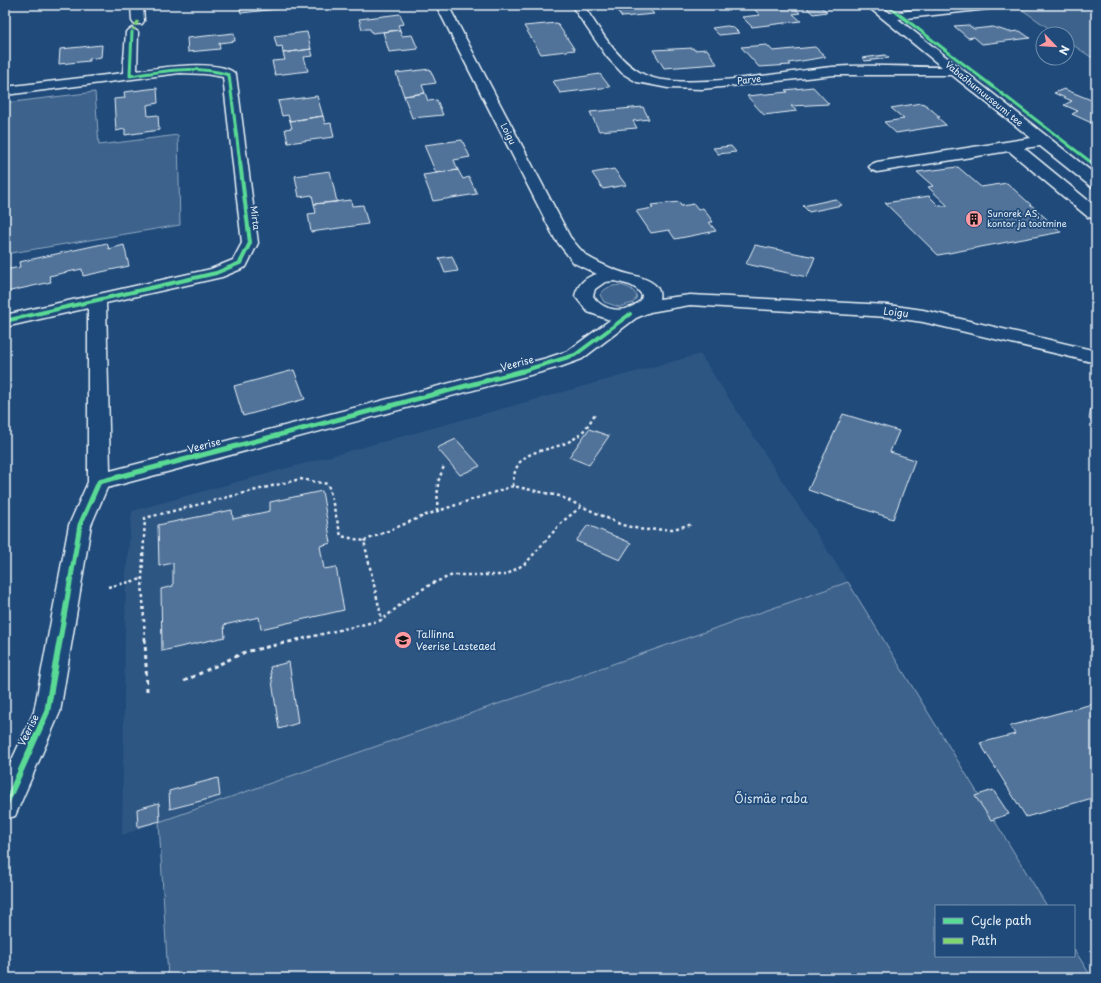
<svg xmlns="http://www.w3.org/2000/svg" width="1101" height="983" viewBox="0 0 1101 983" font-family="'Playpen Sans',sans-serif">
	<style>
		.built { fill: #2e5683 }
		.green { fill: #3c628c; stroke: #92aac2 }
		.building { fill: #517399; stroke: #e8f1f8 }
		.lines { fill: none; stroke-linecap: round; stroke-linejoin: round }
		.minor-casing { stroke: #e8f1f8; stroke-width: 3 }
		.path-far1 { stroke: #e8f1f8; stroke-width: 2.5; stroke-dasharray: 3 3; stroke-linecap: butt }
		.path { stroke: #e8f1f8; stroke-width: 3; stroke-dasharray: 4 4; stroke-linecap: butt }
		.minor { fill: #1f4a7a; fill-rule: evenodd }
		.quiet { stroke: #7fd670; stroke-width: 2.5; stroke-dasharray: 5 2.5; stroke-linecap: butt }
		.cycleway-far3-casing { stroke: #1f4a7a; stroke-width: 4.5 }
		.cycleway-far2-casing { stroke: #1f4a7a; stroke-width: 6 }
		.cycleway-far1-casing { stroke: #1f4a7a; stroke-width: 8 }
		.cycleway-casing { stroke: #1f4a7a; stroke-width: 9 }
		.cycleway-far3 { stroke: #5adb95; stroke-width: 3 }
		.cycleway-far2 { stroke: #5adb95; stroke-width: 4 }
		.cycleway-far1 { stroke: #5adb95; stroke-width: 5 }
		.cycleway { stroke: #5adb95; stroke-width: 6 }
		.labels { text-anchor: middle; stroke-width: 3.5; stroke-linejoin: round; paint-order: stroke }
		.far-street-label { font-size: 9px; fill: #e8f1f8; stroke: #1f4a7a }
		.far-poi-label { font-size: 9px; fill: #e8f1f8; stroke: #1f4a7a; text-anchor: start }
		.street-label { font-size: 10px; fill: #e8f1f8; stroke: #1f4a7a }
		.poi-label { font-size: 10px; fill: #e8f1f8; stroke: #1f4a7a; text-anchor: start }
		.near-park-label { font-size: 12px; fill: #d7e3ed; stroke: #1f4a7a }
	</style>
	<rect width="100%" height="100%" fill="#1f4a7a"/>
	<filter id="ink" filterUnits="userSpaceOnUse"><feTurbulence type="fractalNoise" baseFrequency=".025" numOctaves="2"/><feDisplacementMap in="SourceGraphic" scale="8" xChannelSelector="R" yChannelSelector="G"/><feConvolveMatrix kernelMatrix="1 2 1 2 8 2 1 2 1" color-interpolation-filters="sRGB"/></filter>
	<g filter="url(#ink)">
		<!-- built -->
		<path class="built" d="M700,354l148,228 -726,253 4,-261 6,-63z"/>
		<!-- green -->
		<path class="green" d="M1062,5h34v54h-2l-27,-18v-7h-10l-36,-25z
			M95,92l4,53 79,-10 2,90 -175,29v-151z
			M620,285c8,2 14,4 17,12l-4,6 -14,4 -15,-5 -4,-7c5,-8 11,-9 20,-10z
			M848,582l199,324h-111v50h138v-7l18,29h-924l-9,-156z"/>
		<!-- building -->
		<path class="building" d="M239,5h38l1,4 -37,4z
			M613,5h33l8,9 -32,3z
			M776,5h15l9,8 -7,1 8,7 -49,6 -10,-10 18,-2 -7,-7z
			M820,6l7,6 -14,2 -6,-6z
			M400,14l4,10 -6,1 2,5 -28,3 -2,-4h-8l-3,-10z
			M557,23l18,27 -34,4 -17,-28z
			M968,25l6,4 19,-2 16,5 11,-1 10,7 -48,6 -8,-7 -6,1 -14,-12z
			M727,26l6,1 6,6 -20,2 -7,-7z
			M400,30l2,6 10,-1 6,14 -29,3 -6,-20z
			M307,32l4,17 -28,4 -1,-7 -5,1 -3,-11z
			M234,33l1,8 -16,2 1,6 -32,3 -1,-14z
			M102,45l-1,12 -12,2v2l-30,3 1,-15z
			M767,45l6,6 42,-4 11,10 -37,6 2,2 -32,2 -18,-20z
			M693,48l1,2 13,-1 10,15 -53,4 -11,-18z
			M311,49l2,7 -9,1 4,14 -33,4 -3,-14 13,-1 -2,-7z
			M885,55l4,3 -24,3 -3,-3z
			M430,69l6,14 -14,2 3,8 -21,3 -8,-23z
			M600,74l10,13 -50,6 -7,-12z
			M813,87l16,17 -38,2 6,5 -33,4 -17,-19 41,-4 -3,-2z
			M157,88l1,15 -11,2 1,11 10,-1 1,15 -34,5v-6l-9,2 -2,-32 11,-1 -1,-6z
			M1064,89l32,13v23l-24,-11 6,-3 -14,-6 8,-4 -18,-8z
			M425,93l3,8 9,-1 6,15 -31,3 -8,-22z
			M317,96l6,20 -33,5 -2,-6 -6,1 -4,-15z
			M921,103l4,1 15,13h-3l9,8 -50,8 -12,-11 20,-3 -13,-11z
			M643,107l6,12 -16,2 4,7 -38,3 -9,-19z
			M323,116l2,8 6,-1 3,14 -46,6 -3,-14 7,-1 -2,-7z
			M462,140l8,17 -16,3 4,10 -22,3 -12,-28z
			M731,146l5,6 -18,2 -5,-6z
			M958,167l23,20 26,-4 54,49 -123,23 -53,-52 44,-7 10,10h9l-20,-19 5,-1 -16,-14z
			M614,169l12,16 -23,4 -11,-16z
			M458,170l5,9 6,-2 8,17 -44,7 -10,-26z
			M330,171l7,31 -23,2 -2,-9 -13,2 -4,-21z
			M835,199l7,6 -33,7 -6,-6z
			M351,200l1,6 11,-1 5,19 -57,8 -3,-18 8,-1 -2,-9z
			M679,202l2,4 13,-2 4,5 5,-1 10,14h-4l7,9 -41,8 -6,-9 -18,3 -15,-22 17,-3 -2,-3z
			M107,243l2,6 15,-4 5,21 -46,10 -1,-7 -33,7 2,6 -45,10 -1,-22 15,-3 -1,-5z
			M755,245l60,12 -8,20 -61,-13z
			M452,256l6,15 -13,2 -6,-15z
			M294,370l11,29 -62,17 -9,-30z
			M9,389l-3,33 -1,1v-33z
			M1096,407v18l-7,-6 2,-11z
			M843,414l56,17 -9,21 25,8 -22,59 -85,-29z
			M589,429l20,7 -20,29 -20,-8z
			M456,439l24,27 -20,9 -23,-27z
			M322,491l9,52 -11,3 4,23 12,-2 8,43 -83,19 -2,-12 -35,8 1,12 -63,14 -1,-62 12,-3v-23l-14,3 -1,-41 74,-15 1,9 37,-8v-9z
			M588,525l43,18 -11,17 -44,-19z
			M289,662l9,61 -19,6 -9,-62z
			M1096,703v94l-70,20 -46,-74 35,-9 -5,-8z
			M218,778l2,18 -50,13 -1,-18z
			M993,790l16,24 -18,6 -16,-24z
			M159,803l1,18 -22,6 -1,-18z"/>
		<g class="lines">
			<defs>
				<path id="minor" d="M131,5h12l1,16 -2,3h-8l-2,-3z
					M436,5h12l122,232c5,6 11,14 17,19 9,6 21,11 31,15 12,5 46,7 41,28l31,-4 198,10 35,5 173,41v12l-173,-41 -35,-5 -198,-12 -40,7 -14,6 -54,41 -22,8 -453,121 -16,37 -31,187 -45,104 -10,3v-44l29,-63 35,-187 19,-43v-174l-83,19v-12l206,-46 22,-9 9,-17 -19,-166 -18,-3 -25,-1 -175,22v-8l118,-14 3,-41 6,-4 6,4 -1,39c19,-3 87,-13 99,4l22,168 -12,24 -24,10 -116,26 4,168 437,-113 21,-7 42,-31 -22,-8 -13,-16c3,-12 10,-19 22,-22l-23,-11 -19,-24zM615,281l15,4 7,4 5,6 -1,5c-14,14 -37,13 -48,-4l2,-7 10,-7z
					M571,5h12c17,24 34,57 62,70 35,17 145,-4 187,-8 36,-3 74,0 110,0l-76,-62h13l11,8 68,-8h36l-6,4 -90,10 198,156v13l-6,-2 -50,-40 -16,2 72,59v12l-8,-2 -79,-66 -132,21 -5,-2 -3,-3 3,-3 5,-2 154,-24 -79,-63h-118l-132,14 -34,-1 -31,-6 -15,-9 -15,-16z"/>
			</defs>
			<!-- minor casing -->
			<use href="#minor" class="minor-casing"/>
			<!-- path-far1 -->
			<path class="path-far1" d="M513,486c1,-41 32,-31 59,-46 11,-6 18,-17 24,-28
				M437,511l1,-29 6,-16
				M364,541l62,-26 87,-29 46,10 63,29 22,5 29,-1 20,-5
				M108,587l34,-8
				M145,640l-3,-61 3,-61 155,-39 28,5 13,52 23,5 18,79
				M297,640l85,-20 29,-24 22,-13 20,-8h53l20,-12 37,-42 18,-14"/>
			<!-- path -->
			<path class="path" d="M145,639l2,52
				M184,681l61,-29 57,-13"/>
			<!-- minor -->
			<use href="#minor" class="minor"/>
			<!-- quiet -->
			<path class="quiet" d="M132,32l6,-11"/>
			<defs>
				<path id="cycleway-far3" d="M887,5l205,158
					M132,32l-2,44c33,-5 66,-11 99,-1l11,88"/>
				<path id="cycleway-far2" d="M1091,162l5,4
					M5,321l211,-48 24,-10 10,-20 -10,-81
					M519,372l56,-17 55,-41"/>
				<path id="cycleway-far1" d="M60,640l20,-115 19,-43 424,-111"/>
				<path id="cycleway" d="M5,806l42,-94 13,-73"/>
			</defs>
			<!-- cycleway-far3 casing -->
			<use href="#cycleway-far3" class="cycleway-far3-casing"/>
			<!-- cycleway-far2 casing -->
			<use href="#cycleway-far2" class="cycleway-far2-casing"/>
			<!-- cycleway-far1 casing -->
			<use href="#cycleway-far1" class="cycleway-far1-casing"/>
			<!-- cycleway casing -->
			<use href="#cycleway" class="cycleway-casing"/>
			<!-- cycleway-far3 -->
			<use href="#cycleway-far3" class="cycleway-far3"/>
			<!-- cycleway-far2 -->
			<use href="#cycleway-far2" class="cycleway-far2"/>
			<!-- cycleway-far1 -->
			<use href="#cycleway-far1" class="cycleway-far1"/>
			<!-- cycleway -->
			<use href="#cycleway" class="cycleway"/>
		</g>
	</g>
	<!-- icons -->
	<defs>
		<symbol id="building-disc" viewBox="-11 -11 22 22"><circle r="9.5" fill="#ff9aa2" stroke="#1f4a7a"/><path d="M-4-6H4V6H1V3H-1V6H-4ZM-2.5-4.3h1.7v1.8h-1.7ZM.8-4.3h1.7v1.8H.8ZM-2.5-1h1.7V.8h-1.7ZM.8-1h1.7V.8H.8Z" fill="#111"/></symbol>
		<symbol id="school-disc" viewBox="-11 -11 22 22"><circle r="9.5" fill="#ff9aa2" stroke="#1f4a7a"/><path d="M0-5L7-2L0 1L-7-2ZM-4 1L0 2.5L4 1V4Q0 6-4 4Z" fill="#111"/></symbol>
	</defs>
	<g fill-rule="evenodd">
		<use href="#building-disc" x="964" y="209" width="20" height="20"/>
		<use href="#school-disc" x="393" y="630" width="20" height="20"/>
	</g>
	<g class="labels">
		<!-- far-street labels -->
		<g class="far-street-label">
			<text transform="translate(749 80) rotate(-6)" y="3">Parve</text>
			<text transform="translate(984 94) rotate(39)" y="3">Vabaõhumuuseumi tee</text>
			<text transform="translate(508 134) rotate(63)" y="3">Loigu</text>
			<text transform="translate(255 218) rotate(83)" y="3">Mirta</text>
		</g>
		<!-- far-poi labels -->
		<g class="far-poi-label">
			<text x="987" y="217">Sunorek AS,<tspan x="987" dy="10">kontor ja tootmine</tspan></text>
		</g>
		<!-- street labels -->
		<g class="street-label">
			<text transform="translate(896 312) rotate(7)" y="4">Loigu</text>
			<text transform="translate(517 363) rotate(-15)" y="4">Veerise</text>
			<text transform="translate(204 445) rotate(-15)" y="4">Veerise</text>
			<text transform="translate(28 730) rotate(-64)" y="4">Veerise</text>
		</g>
		<!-- poi labels -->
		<g class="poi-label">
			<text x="416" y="638">Tallinna<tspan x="416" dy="12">Veerise Lasteaed</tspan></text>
		</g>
		<!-- near-park labels -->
		<g class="near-park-label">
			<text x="771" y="803">Õismäe raba</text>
		</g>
	</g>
	<!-- margin -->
	<rect width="1101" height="983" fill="none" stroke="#1f4a7a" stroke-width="20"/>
	<rect x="10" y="10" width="1081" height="963" fill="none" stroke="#e8f1f8" stroke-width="1.5" filter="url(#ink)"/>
	<!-- legend -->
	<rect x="935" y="905" width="140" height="52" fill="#1f4a7a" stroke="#6f8dac"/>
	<rect x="943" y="918" width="20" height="6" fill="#5adb95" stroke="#6f8dac"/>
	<text x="971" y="925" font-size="12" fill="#e8f1f8">Cycle path</text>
	<rect x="943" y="938" width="20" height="6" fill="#7fd670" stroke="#6f8dac"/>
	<text x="971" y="945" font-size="12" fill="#e8f1f8">Path</text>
	<!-- north arrow -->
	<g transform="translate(1055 46) rotate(115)"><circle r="19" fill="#1f4a7a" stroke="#6f8dac"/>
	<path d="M0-3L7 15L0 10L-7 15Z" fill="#ff9aa2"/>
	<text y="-6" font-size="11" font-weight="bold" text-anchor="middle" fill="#e8f1f8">N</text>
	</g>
</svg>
